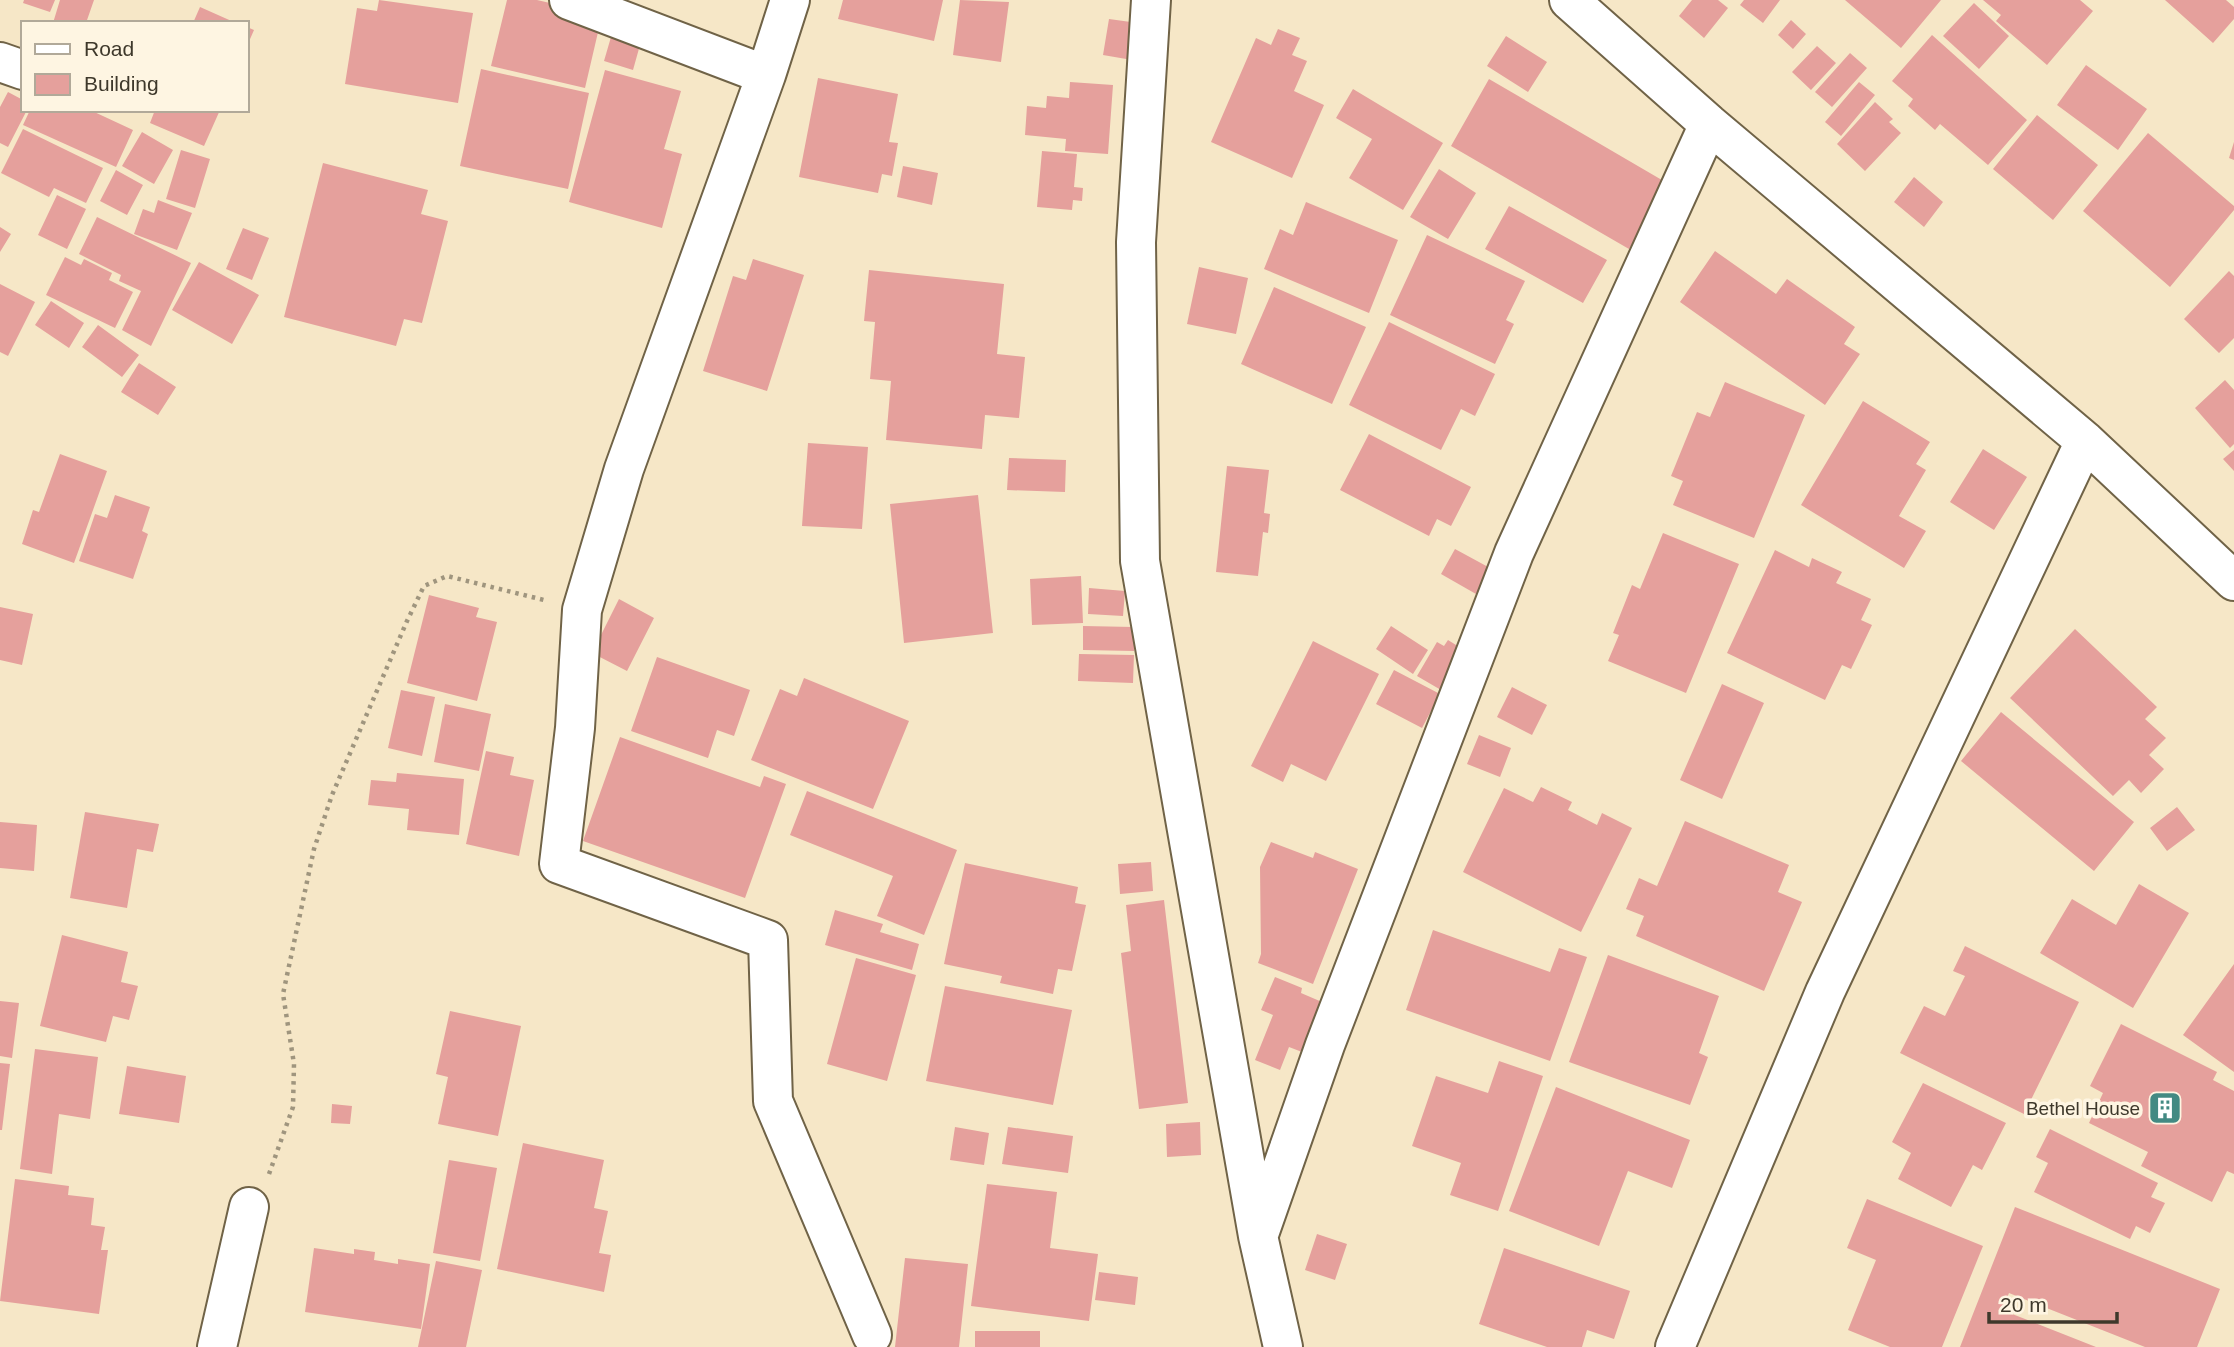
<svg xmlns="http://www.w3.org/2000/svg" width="2234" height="1347" viewBox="0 0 2234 1347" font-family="Arial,sans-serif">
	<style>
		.building { fill: #e5a09c }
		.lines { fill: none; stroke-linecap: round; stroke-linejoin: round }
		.street-casing { stroke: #706347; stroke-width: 42 }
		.path { stroke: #9f957e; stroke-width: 4.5; stroke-dasharray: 3.5 5; stroke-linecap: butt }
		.street { stroke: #fff; stroke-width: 38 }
		.labels { text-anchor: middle; stroke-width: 7; stroke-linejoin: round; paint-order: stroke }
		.poi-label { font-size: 19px; fill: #3e382b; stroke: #fef5e2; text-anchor: end }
	</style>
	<rect width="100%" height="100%" fill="#f6e7c7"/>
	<!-- building -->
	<path class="building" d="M24,0h31l-5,12 -27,-9z
		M60,0h34l-8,23h-33z
		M379,0l94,13 -15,90 -113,-19 12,-76 20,3z
		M507,0h30l65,15 -17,73 -94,-22z
		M843,0h100l-9,41 -96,-22z
		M960,0l49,2 -8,60 -48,-7z
		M1692,0h26l10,8 -24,30 -25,-22z
		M1744,0h36l-17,23 -23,-18z
		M1845,0h96l-40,48z
		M1983,0h97l13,11 -46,54 -51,-44 5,-6z
		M2165,0h61l8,7v12l-21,24z
		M1974,3l35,33 -30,33 -36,-33z
		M200,7l36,16h-43z
		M1109,19l29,4 -6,37 -29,-5z
		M1791,20l15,14 -13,15 -15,-14z
		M247,27l7,3 -7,16z
		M1278,29l22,9 -8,17 15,6 -13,30 30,14 -32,73 -81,-36 45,-104 15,7z
		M1932,35l95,85 -39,45 -48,-41 -5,6 -27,-24 5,-7 -21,-18z
		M1506,36l41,26 -19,30 -41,-26z
		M611,37l29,8 -7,25 -29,-9z
		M1817,46l19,17 -25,27 -19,-18z
		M1850,53l17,15 -35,39 -17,-15z
		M2086,65l61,44 -29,41 -61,-45z
		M481,69l108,24 -21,96 -108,-23z
		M605,70l76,21 -17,58 18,5 -20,74 -93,-26z
		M818,78l80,16 -9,48 9,1 -6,33 -10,-2 -4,19 -79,-16z
		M1489,79l178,104 -38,66 -178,-103z
		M1070,82l43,3 -5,69 -43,-3 1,-12 -41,-4 2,-29 19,2 1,-12 22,2z
		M1859,82l16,13 -34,41 -16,-14z
		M1353,89l90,54 -40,67 -54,-32 23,-39 -36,-21z
		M8,92l15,8v10h4l-19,37 -8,-4v-36z
		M1875,102l18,17 -4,3 12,11 -36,38 -28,-27z
		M30,110h60l43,20 -17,37 -93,-42z
		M155,110h65l-16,36 -54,-23z
		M2037,115l61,50 -45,55 -60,-51z
		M23,129l80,39 -17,35 -32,-15 -5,9 -48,-24z
		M142,132l31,18 -19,34 -32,-18z
		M2148,133l86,73v4l-64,77 -87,-76z
		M2234,142v18l-5,-2z
		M181,150l29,9 -15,49 -29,-9z
		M1042,151l35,3 -3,33 9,1 -1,13 -9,-1 -1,10 -35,-3z
		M323,163l105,27 -7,24 27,7 -26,102 -18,-4 -8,27 -112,-29z
		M903,166l35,7 -6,32 -35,-8z
		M1439,169l37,24 -28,46 -38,-22z
		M116,170l27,15 -16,30 -27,-14z
		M1914,177l29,25 -19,25 -30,-25z
		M57,195l29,14 -19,40 -29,-14z
		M158,200l34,13 -15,37 -43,-16 9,-25 11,4z
		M1306,202l92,38 -29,73 -105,-44 16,-40 13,6z
		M1509,206l98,54 -24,43 -98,-54z
		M97,217l94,46 -40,83 -29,-16 19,-39 -22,-10 2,-6 -42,-21z
		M0,227l11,7 -11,18z
		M243,228l26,10 -17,42 -26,-11z
		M1427,235l98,46 -19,39 8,4 -19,40 -105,-49z
		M1715,251l61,43 11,-15 68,48 -11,17 16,10 -35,51 -145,-103z
		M65,257l16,8 3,-6 28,14 -3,7 24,12 -18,36 -69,-33z
		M753,259l51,16 -37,116 -64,-20 30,-95 13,4z
		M199,262l60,33 -27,49 -60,-34z
		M1199,267l49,11 -12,56 -49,-10z
		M869,270l135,14 -7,70 28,3 -6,61 -34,-3 -3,34 -96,-9 5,-59 -21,-2 5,-57 -11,-1z
		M2229,271l5,5v62l-15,15 -35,-34z
		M0,284l35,18 -27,54 -8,-4z
		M1274,287l92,40 -34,77 -91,-40z
		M51,301l33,22 -15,25 -34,-23z
		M1389,322l106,52 -20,42 -14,-7 -20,41 -92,-45z
		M98,325l41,30 -17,22 -40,-30z
		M139,363l37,24 -18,28 -37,-23z
		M2225,380l9,10v54l-4,4 -35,-40z
		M1725,382l80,33 -51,123 -81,-33 10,-24 -12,-5 26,-64 13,5z
		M1863,401l67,41 -14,22 10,6 -27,46 27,15 -22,37 -103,-63z
		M1369,434l102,53 -20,39 -14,-7 -8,17 -89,-46z
		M808,443l60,4 -6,82 -60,-3z
		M1983,449l44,28 -33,53 -44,-28z
		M2234,450v21l-11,-12z
		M60,454l47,17 -33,92 -52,-19 11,-34 6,2z
		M1009,458l57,2 -1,32 -58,-2z
		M1227,466l42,4 -5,43 6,1 -2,19 -5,-1 -5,44 -42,-4z
		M115,495l35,12 -8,24 6,3 -15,45 -54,-18 16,-47 12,4z
		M978,495l15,138 -89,10 -14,-139z
		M1663,533l76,31 -53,129 -78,-32 11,-26 -6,-2 19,-48 8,4z
		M1455,549l35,19 -14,26 -35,-20z
		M1775,550l34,17 3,-9 30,14 -6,11 35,16 -10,21 11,5 -21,44 -9,-4 -17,35 -98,-47z
		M1081,576l2,47 -51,2 -2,-46z
		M1089,588l36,3 -2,25 -35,-2z
		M429,595l50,13 -3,9 21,5 -20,79 -70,-18z
		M619,599l35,19 -27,53 -35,-18z
		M0,607l33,7 -11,51 -22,-5z
		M1083,626l51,1v24l-51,-1z
		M1391,626l37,24 -15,24 -37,-25z
		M2075,629l82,78 -12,12 21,19 -17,17 15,14 -23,24 -12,-13 -16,16 -103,-98z
		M1448,640l16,10 -23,40 -24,-14 20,-34 7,4z
		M1313,641l66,33 -53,107 -35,-17 -8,18 -32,-16z
		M1079,654l55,1 -1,28 -55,-2z
		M657,657l93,33 -16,46 -17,-6 -9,28 -77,-27z
		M1394,670l46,24 -18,34 -46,-24z
		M804,678l105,43 -36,88 -122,-49 29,-71 17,7z
		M1722,684l42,19 -42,96 -42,-19z
		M1512,687l35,18 -15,30 -35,-18z
		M401,690l34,7 -13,59 -34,-8z
		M445,704l46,10 -12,57 -45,-9z
		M2001,712l133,110 -40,49 -133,-110z
		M1479,735l32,13 -11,29 -33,-13z
		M620,737l140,50 4,-11 22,8 -41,114 -162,-57z
		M486,751l28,6 -4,18 24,5 -15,76 -53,-12z
		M397,773l67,6 -5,56 -52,-5 2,-21 -41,-4 3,-25 25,2z
		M1541,787l31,15 -4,8 29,15 5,-12 30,15 -51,104 -118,-60 41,-84 29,14z
		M807,791l150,59 -33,85 -47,-19 16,-40 -103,-41z
		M2177,807l18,23 -28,21 -17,-23z
		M85,812l74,12 -6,28 -16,-3 -10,59 -57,-10z
		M1685,821l104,44 -11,27 24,10 -38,89 -128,-55 8,-20 -18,-7 13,-31 18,8z
		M0,822l37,3 -3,46 -34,-3z
		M1271,842l42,16 2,-6 43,17 -45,115 -55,-21 3,-9 -1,-87z
		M1151,862l2,29 -33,3 -2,-30z
		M965,863l113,24 -3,16 11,2 -14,66 -14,-2 -5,25 -53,-11 2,-7 -58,-12z
		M2139,884l50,29 -56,95 -93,-55 32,-54 44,26z
		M1164,900l24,203 -49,6 -18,-156 10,-2 -5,-46z
		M835,910l48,14 -3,8 39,12 -7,26 -87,-25z
		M1433,930l117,42 9,-24 28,9 -37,104 -144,-51z
		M62,935l66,17 -7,30 17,4 -9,34 -16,-4 -7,26 -66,-16z
		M1965,946l114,56 -55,112 -124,-61 24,-47 21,10 20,-40 -12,-5z
		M1608,955l111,41 -20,57 9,4 -18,48 -121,-43z
		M856,958l60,17 -29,106 -60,-17z
		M2234,964v108l-51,-37z
		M1275,977l27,11 -1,5 21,9 -20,50 -13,-5 -9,23 -25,-10 18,-45 -12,-5z
		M945,986l127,24 -19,95 -127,-24z
		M0,1001l19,2 -7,55 -12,-2z
		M450,1011l71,15 -23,110 -60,-12 10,-47 -12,-3z
		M2121,1024l96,48 -4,8 21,11v83l-7,-3 -15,31 -71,-36 7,-14 -59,-29 14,-30 -13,-7z
		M35,1049l63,8 -8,62 -31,-5 -7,60 -32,-5z
		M1499,1061l44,15 -45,135 -48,-16 11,-32 -49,-17 24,-70 52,17z
		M0,1063l10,1 -8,66h-2z
		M127,1066l59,10 -7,47 -60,-9z
		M1923,1083l83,40 -24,47 -9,-5 -22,42 -53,-28 13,-26 -19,-11z
		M1556,1087l134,53 -18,48 -44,-17 -29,75 -90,-35z
		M332,1104l20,2 -2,18 -19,-1z
		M1200,1122l1,33 -34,2 -1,-33z
		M955,1127l34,6 -5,32 -34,-5z
		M1008,1127l65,9 -5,37 -66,-9z
		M2050,1129l108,54 -7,14 14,6 -15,30 -14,-7 -6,13 -96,-47 14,-29 -12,-6z
		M523,1143l81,17 -10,48 14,3 -9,42 12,2 -7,37 -107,-23z
		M449,1160l48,8 -17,93 -47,-8z
		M15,1179l54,7 -1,9 26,3 -3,27 14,2 -4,23h7l-9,64 -99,-13z
		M987,1184l70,8 -7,56 48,6 -9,67 -118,-15z
		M1867,1199l116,47 -41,101h-52l-42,-17 28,-70 -29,-12z
		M2015,1207l205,82 -23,58h-52l-136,-54 -7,17 94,37h-136z
		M1317,1234l30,10 -12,36 -30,-10z
		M314,1248l40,6v-5l21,3 -1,8 24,4v-5l32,5 -9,65 -116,-17z
		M1504,1248l126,43 -16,48 -27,-9 -5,17h-35l-68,-23z
		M905,1258l63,6 -9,83h-64z
		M436,1261l46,9 -16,77h-48z
		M1099,1272l39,5 -3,28 -40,-5z
		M975,1331h65v16h-65z"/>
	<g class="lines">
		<defs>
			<path id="street" d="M569,0l197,75
				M790,0l-24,75 -142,394 -42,141 -7,118 -16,136 209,76 5,161 99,234
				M1151,0l-15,242 4,319 118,675 25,111
				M1569,0l140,124 376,317 149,140
				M0,62l23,8
				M1259,1234l66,-189 189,-492 195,-429
				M217,1347l32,-140
				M1675,1347l150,-355 260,-551"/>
		</defs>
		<!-- street casing -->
		<use href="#street" class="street-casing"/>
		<!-- path -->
		<path class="path" d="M269,1174l24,-67 1,-43 -11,-70 31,-145 18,-54 75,-174 17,-35 23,-10 97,24"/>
		<!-- street -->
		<use href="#street" class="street"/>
	</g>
	<!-- icons -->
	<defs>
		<symbol id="building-square" viewBox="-11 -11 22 22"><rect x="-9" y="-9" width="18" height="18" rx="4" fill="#438a83" stroke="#fef5e2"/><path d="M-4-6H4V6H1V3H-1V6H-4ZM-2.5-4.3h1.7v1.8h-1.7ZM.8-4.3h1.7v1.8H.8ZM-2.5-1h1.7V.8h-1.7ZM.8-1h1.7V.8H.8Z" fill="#fff"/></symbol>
	</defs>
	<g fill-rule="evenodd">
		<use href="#building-square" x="2146" y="1089" width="38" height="38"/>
	</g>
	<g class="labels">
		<!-- poi labels -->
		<g class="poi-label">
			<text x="2140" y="1115">Bethel House</text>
		</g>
	</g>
	<!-- legend -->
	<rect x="21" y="21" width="228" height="91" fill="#fef5e2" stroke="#b1a999" stroke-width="2"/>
	<rect x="35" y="44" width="35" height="10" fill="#ffffff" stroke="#b1a999" stroke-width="2"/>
	<text x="84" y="56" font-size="21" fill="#3e382b">Road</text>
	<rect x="35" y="74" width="35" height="21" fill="#e5a09c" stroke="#b1a999" stroke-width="2"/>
	<text x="84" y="91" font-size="21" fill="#3e382b">Building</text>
	<!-- scale -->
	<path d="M1989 1312v10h128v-10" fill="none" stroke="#3e382b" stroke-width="3.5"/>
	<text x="2000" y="1312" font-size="21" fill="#3e382b" stroke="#fef5e2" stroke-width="5" paint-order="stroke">20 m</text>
</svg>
